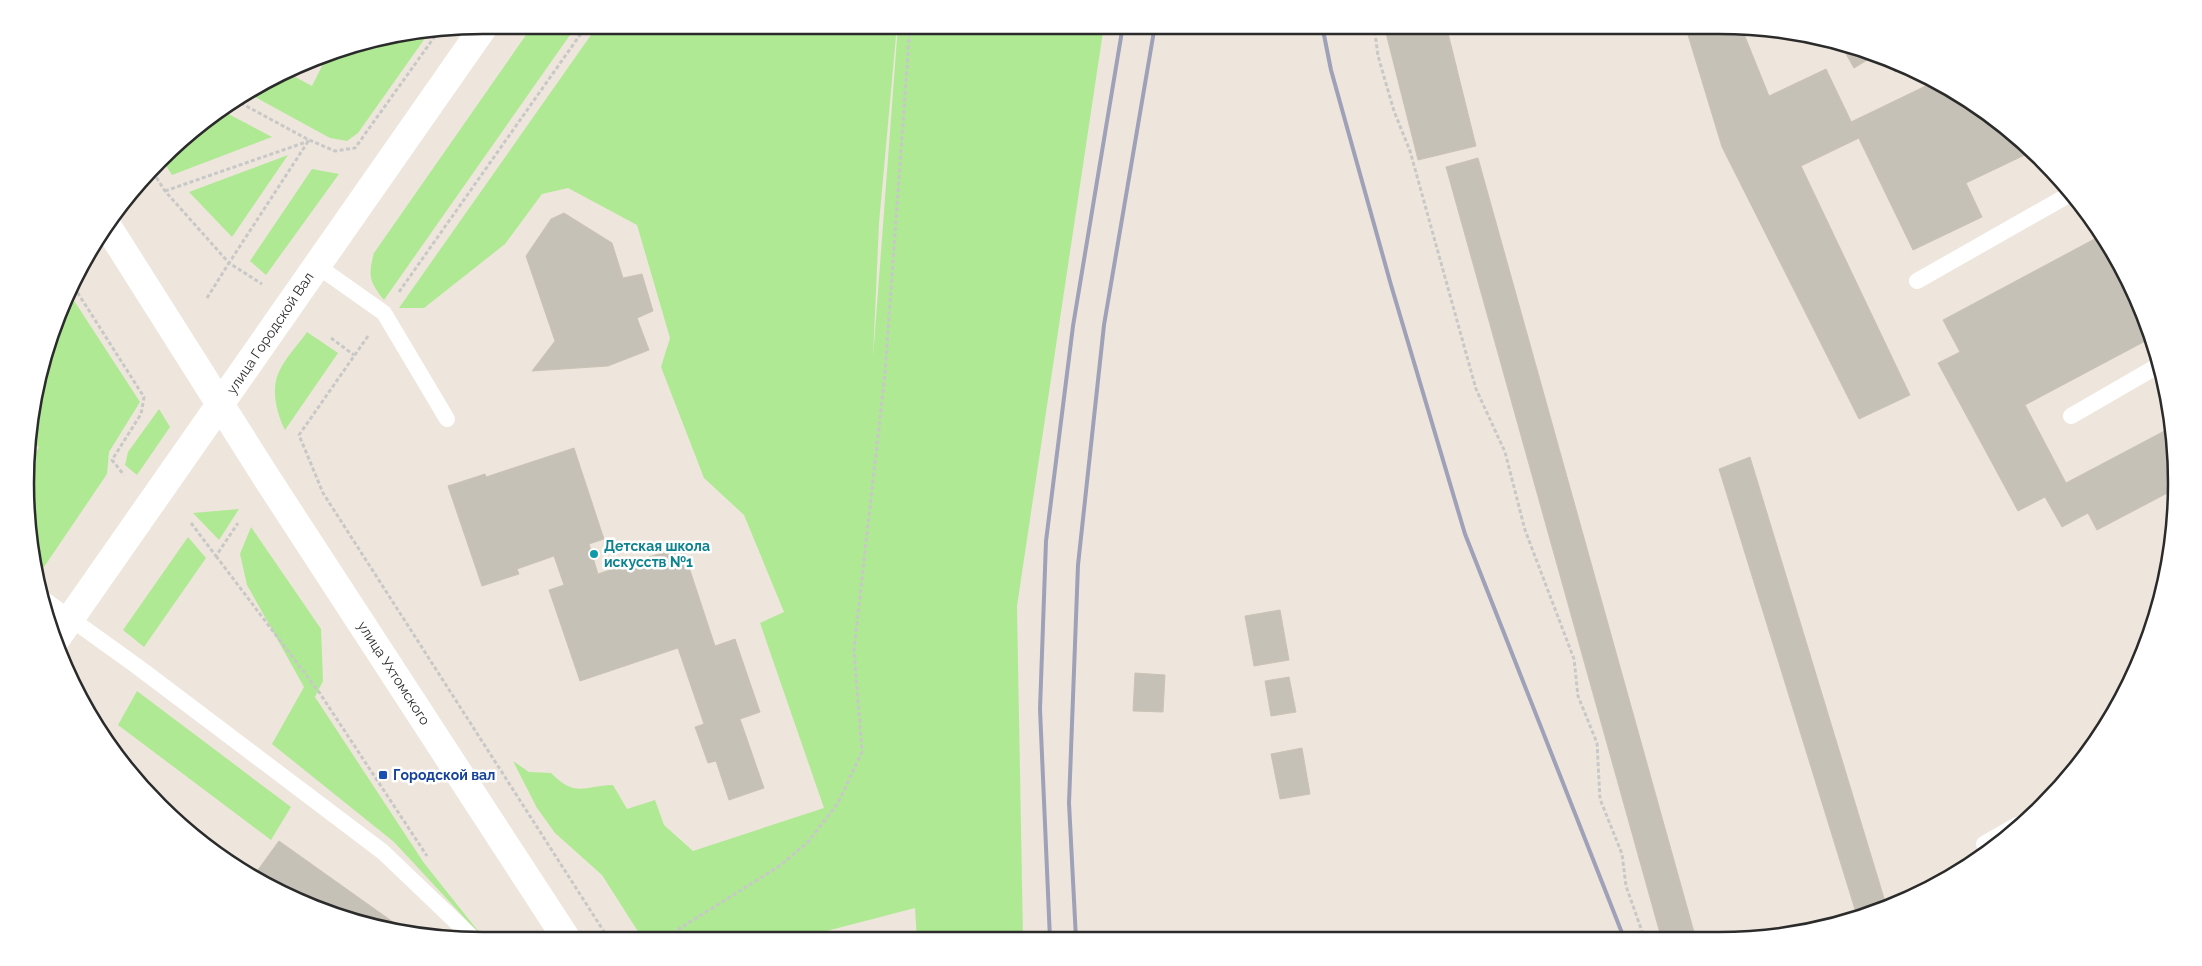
<svg xmlns="http://www.w3.org/2000/svg" width="2202" height="966" viewBox="0 0 2202 966" font-family="Raleway,sans-serif">
	<style>
		.green { fill: #afe994 }
		.building { fill: #c6c1b7; stroke: #cac3b5 }
		.lines { fill: none; stroke-linecap: round; stroke-linejoin: round }
		.path { stroke: #c8c8c8; stroke-width: 3; stroke-dasharray: 4 2.5; stroke-linecap: butt }
		.lane { stroke: #fff; stroke-width: 16 }
		.secondary { stroke: #fff; stroke-width: 28 }
		.rail { stroke: #9ea1b7; stroke-width: 4 }
		.culture-dot { fill: #0f9aa8; stroke: #fff; stroke-width: 2 }
		.transit-dot { fill: #1a4fb4; stroke: #fff; stroke-width: 2 }
		.labels { text-anchor: middle; stroke-width: 5; stroke-linejoin: round; paint-order: stroke }
		.street-label { font-size: 14px; fill: #2b2b2b; stroke: #fff }
		.culture-label { font-size: 14px; font-weight: bold; fill: #0d838f; stroke: #fff; text-anchor: start }
		.transit-label { font-size: 14px; font-weight: bold; fill: #164399; stroke: #fff; text-anchor: start }
		.rim { fill: none; stroke: #2b2b2b; stroke-width: 2.5 }
	</style>
	<rect width="100%" height="100%" fill="#eee6dc"/>
	<!-- green -->
	<path class="green" d="M533,25h44l-193,275c-15,-18 -16,-25 -10,-47z
		M598,25h299l-18,198 -6,135 25,-333h206l-87,581 6,333 -106,1 -2,-32 -123,32 -148,1 -42,-66 -47,-42 -18,-25 -24,-47 16,11 22,1c25,25 31,13 62,12l14,24 28,-9 9,25 29,26 131,-43 -64,-185 24,-11 -40,-97 -40,-37 -43,-111 9,-29 -33,-113 -69,-37 -26,6 -37,50 -81,64h-25z
		M428,34l-70,99 -11,8 -17,-3 -84,-46 40,-20 26,14 17,-34 7,-3z
		M221,110l51,27 -100,38 -9,-14 18,-23z
		M288,155l-56,82 -43,-45z
		M312,169l27,5 -73,101 -16,-14z
		M71,296l69,106 -31,50 -2,22 -63,93 -11,-8 -4,-16 3,-83 7,-13 -7,-5 2,-48z
		M307,332l31,21 -53,77c-8,-16 -14,-39 -7,-56 6,-15 20,-29 29,-42z
		M159,409l11,18 -33,48 -12,-10 3,-13z
		M239,509l-20,31 -26,-27z
		M251,527l70,102 2,52 -8,16 109,166 62,78 -92,-99 -122,-98 32,-57 -57,-102 -7,-31z
		M188,537l18,21 -62,89 -21,-17z
		M137,691l154,116 -20,33 -153,-115z"/>
	<!-- building -->
	<path class="building" d="M1384,25h62l30,121 -58,14z
		M1685,25h34l23,4 27,67 57,-27 33,69 -58,28 109,229 -51,24 -137,-272z
		M1841,45l25,4 11,5 -23,14z
		M1888,59l17,8 -10,5z
		M1936,81l12,6 73,52 12,12 -67,32 16,34 -69,33 -62,-128z
		M1478,158l216,774 3,5h-36l-215,-770z
		M564,213l48,30 11,35 19,-4 11,37 -16,7 12,32 -41,16 -76,5 23,-30 -29,-85 25,-37z
		M2102,235l28,46 21,57 -126,67 41,78 106,-56 4,26 -1,36 -78,41 -9,-17 -26,14 -17,-30 -27,14 -80,-148 22,-11 -17,-32z
		M574,448l30,91 -15,5 9,30 84,-28 33,100 20,-7 25,73 -20,7 24,69 -35,12 -13,-39 -8,2 -13,-36 9,-3 -26,-76 -98,33 -31,-91 15,-5 -10,-29 -37,13 2,5 -37,12 -34,-100 37,-12 1,3z
		M1750,457l137,451 -30,8 -138,-447z
		M1280,610l9,50 -35,6 -9,-50z
		M1135,673l30,2 -2,37 -30,-1z
		M1289,677l7,35 -25,4 -6,-35z
		M1302,748l8,46 -30,5 -9,-45z
		M279,841l121,86 -64,-10 -82,-37 -2,-2z"/>
	<g class="lines">
		<!-- path -->
		<path class="path" d="M1374,25l4,31 16,55 16,40 66,238 29,63 20,78 49,129 4,37 19,47 3,56 22,55 4,32 18,51
			M235,100l74,40 26,11 20,-3 83,-116
			M153,172l12,19 64,72 80,-123
			M165,191l144,-50
			M74,287l70,110 -3,17 -29,46 12,15
			M399,292l188,-267
			M207,298l22,-35 33,21
			M368,336l-69,99 24,58 287,448
			M331,338l23,17
			M191,523l25,33 22,-33
			M216,556l103,136 108,164
			M661,940l117,-73 30,-25 30,-39 24,-51 -8,-102 31,-277 25,-348"/>
		<!-- lane -->
		<path class="lane" d="M316,265l68,48 63,106
			M1917,281l155,-88
			M2071,416l90,-52
			M42,598l96,69 245,185 92,88
			M1984,844l33,-19"/>
		<!-- secondary -->
		<path class="secondary" d="M108,227l160,253 300,461
			M54,642l431,-617"/>
		<!-- rail -->
		<path class="rail" d="M1322,25l9,45 60,215 74,249 159,404
			M1050,939l-10,-230 6,-168 27,-215 50,-301
			M1076,939l-7,-136 9,-238 26,-240 51,-300"/>
	</g>
	<!-- markers -->
	<circle class="culture-dot" cx="594" cy="554" r="5"/>
	<rect class="transit-dot" x="378" y="770" width="10" height="10" rx="2.5"/>
	<g class="labels">
		<!-- street labels -->
		<g class="street-label">
			<text transform="translate(270 333) rotate(-56)" y="5">улица Городской Вал</text>
			<text transform="translate(394 673) rotate(57)" y="5">улица Ухтомского</text>
		</g>
		<!-- culture labels -->
		<g class="culture-label">
			<text x="604" y="551">Детская школа<tspan x="604" dy="16">искусств №1</tspan></text>
		</g>
		<!-- transit labels -->
		<g class="transit-label">
			<text x="393" y="780">Городской вал</text>
		</g>
	</g>
	<!-- crop -->
	<path d="M0 0H2202V966H0ZM483 34H1719A449 449 0 0 1 2168 483V483A449 449 0 0 1 1719 932H483A449 449 0 0 1 34 483V483A449 449 0 0 1 483 34Z" fill="#fff" fill-rule="evenodd"/>
	<path class="rim" d="M483 34H1719A449 449 0 0 1 2168 483V483A449 449 0 0 1 1719 932H483A449 449 0 0 1 34 483V483A449 449 0 0 1 483 34Z"/>
</svg>
